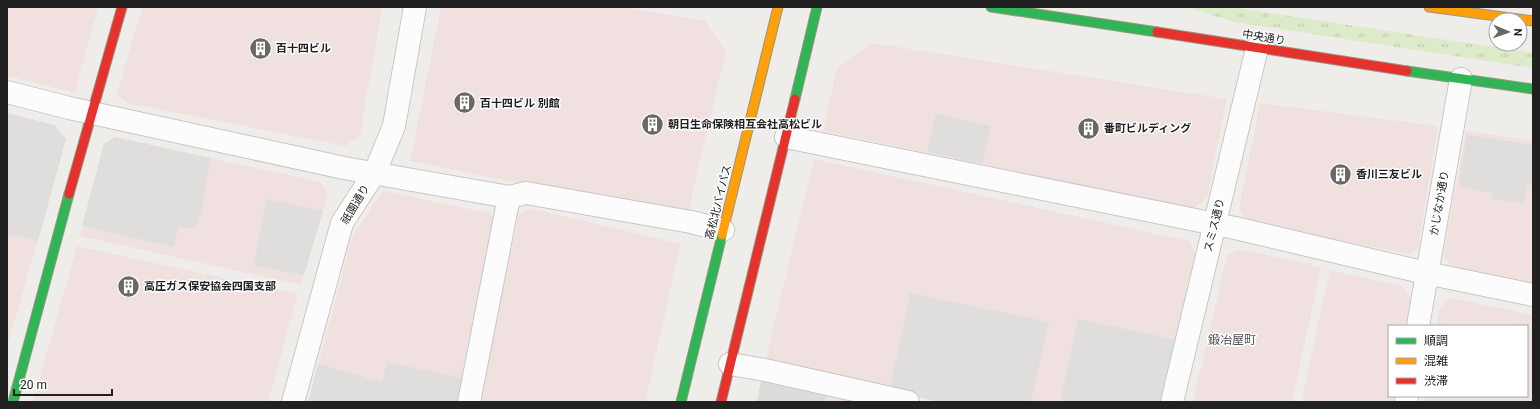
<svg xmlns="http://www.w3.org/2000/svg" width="1540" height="409" viewBox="0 0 1540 409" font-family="Roboto,'Noto Sans JP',sans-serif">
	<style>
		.commercial { fill: #f0e1e0 }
		.religious { fill: #dddcdb }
		.grass { fill: url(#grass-tufts) }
		.parking { fill: #dfdedd }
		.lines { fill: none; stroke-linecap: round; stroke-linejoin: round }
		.street-casing { stroke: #c8c7c6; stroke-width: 24 }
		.fast-casing { stroke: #989982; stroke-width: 11 }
		.slow-casing { stroke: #989982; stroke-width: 11 }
		.jam-casing { stroke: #989982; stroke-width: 11 }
		.street { stroke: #fdfcfc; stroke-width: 22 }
		.fast { stroke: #30b455; stroke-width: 9 }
		.slow { stroke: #ff9f0a; stroke-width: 9 }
		.jam { stroke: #e5322d; stroke-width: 9 }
		.labels { text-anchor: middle; stroke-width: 3; stroke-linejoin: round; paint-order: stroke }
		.street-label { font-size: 11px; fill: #212121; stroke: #fff }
		.poi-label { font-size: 11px; font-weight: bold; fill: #212121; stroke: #fff; text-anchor: start }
		.neighbourhood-label { font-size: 12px; fill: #545454; stroke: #fff }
	</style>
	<defs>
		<pattern id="grass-tufts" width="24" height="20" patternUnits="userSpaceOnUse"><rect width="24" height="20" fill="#ddebca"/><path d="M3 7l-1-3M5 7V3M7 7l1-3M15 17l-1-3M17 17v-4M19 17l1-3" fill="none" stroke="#bdc9ad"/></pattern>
	</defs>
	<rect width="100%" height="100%" fill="#efedea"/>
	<!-- commercial -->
	<path class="commercial" d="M7,7h91l-23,86 -68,-17z
		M142,7h240l-22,129 -15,10 -218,-43 -10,-10z
		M441,7h184l80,14 21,30 -39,166 -277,-56z
		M872,43l355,56 -20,99 -13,10 -371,-77 14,-63z
		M1260,103l178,23 -20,122 -9,6 -162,-31 -8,-14z
		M7,113l47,12 12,14 -59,209z
		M1466,131l67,10v144l-80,-17 -10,-12z
		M115,137l205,45 8,11 -27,92 -221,-49 24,-92z
		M814,159l375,82 8,15 -34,146h-223l-175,-40z
		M383,191l107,22 6,12 -39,177h-149l45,-167z
		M529,208l152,36 -36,158h-167l41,-188z
		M77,246l221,48 -30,108h-235z
		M1240,249l81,18 -29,135h-99l34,-147z
		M1330,270l72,16 9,13 -5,27h-17v70h5l-1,6h-92z
		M1451,298l82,17v87h-109l1,-6h102v-70h-90l3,-18z
		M826,396l29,6h-30z"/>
	<!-- religious -->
	<path class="religious" d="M761,381l65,15 -1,6h-68z"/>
	<!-- grass -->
	<path class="grass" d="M1186,7h45l302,46v15l-299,-46z"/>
	<!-- parking -->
	<path class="parking" d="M7,113l47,12 12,14 -28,102 -31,-7z
		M936,114l55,12 -9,38 -55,-12z
		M1467,135l66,10v40l-5,-1 -4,19 -32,-4 1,-6 -35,-6z
		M115,137l96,21 -12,64 -5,6h-16l-4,19 -92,-21 22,-82z
		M266,199l57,12 -19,64 -50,-9z
		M910,293l139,29 -18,80h-91l-50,-12z
		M1078,319l100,21 -15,62h-103z
		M387,362l75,16 -5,24h-149l10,-38 64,18z"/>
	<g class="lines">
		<defs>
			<path id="street" d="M7,92l62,16 275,60 165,29 17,-4 165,29 32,8
				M786,137l449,91 191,45 107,22
				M1418,326l43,-247
				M730,364l35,6 143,32
				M293,402l49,-179 33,-51 19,-46 21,-119
				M469,402l40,-205
				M1172,402l85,-354
				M1406,402l1,-6"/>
			<path id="fast" d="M991,7l166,25
				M1407,71l126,18
				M795,99l22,-92
				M13,402l56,-208
				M681,402l41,-167"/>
			<path id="slow" d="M1429,7l104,14
				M722,235l56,-228"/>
			<path id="jam" d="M1157,32l250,39
				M69,194l53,-187
				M721,402l74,-303"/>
		</defs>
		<!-- street casing -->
		<use href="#street" class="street-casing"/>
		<!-- fast casing -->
		<use href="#fast" class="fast-casing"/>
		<!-- slow casing -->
		<use href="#slow" class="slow-casing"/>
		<!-- jam casing -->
		<use href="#jam" class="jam-casing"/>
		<!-- street -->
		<use href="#street" class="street"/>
		<!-- fast -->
		<use href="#fast" class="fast"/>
		<!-- slow -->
		<use href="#slow" class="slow"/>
		<!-- jam -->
		<use href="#jam" class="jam"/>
	</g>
	<!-- icons -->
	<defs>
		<symbol id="building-disc" viewBox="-11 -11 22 22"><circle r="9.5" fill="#696867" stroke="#fff"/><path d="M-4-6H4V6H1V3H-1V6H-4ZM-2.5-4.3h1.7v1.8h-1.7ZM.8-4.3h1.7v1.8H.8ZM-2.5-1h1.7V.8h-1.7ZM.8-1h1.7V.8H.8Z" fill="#fff"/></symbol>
	</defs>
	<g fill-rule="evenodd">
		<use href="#building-disc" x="248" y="36" width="25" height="25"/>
		<use href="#building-disc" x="452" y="90" width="25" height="25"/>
		<use href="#building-disc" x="640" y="112" width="25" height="25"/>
		<use href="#building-disc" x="1076" y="116" width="25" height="25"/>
		<use href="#building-disc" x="1328" y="162" width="25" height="25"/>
		<use href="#building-disc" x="116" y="274" width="25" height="25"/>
	</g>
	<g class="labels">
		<!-- street labels -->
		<g class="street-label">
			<text transform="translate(1264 37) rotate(9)" y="4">中央通り</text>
			<text transform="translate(718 202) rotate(-76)" y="4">高松北バイパス</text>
			<text transform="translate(1439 203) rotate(-80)" y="4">かじなか通り</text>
			<text transform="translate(355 204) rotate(-59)" y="4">祇園通り</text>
			<text transform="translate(1214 225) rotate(-76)" y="4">スミス通り</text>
		</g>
		<!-- poi labels -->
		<g class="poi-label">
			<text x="276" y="52">百十四ビル</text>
			<text x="480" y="107">百十四ビル 別館</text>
			<text x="668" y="128">朝日生命保険相互会社高松ビル</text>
			<text x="1104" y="132">番町ビルディング</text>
			<text x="1356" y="178">香川三友ビル</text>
			<text x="144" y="290">高圧ガス保安協会四国支部</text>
		</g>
		<!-- neighbourhood labels -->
		<g class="neighbourhood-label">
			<text x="1232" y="344">鍛冶屋町</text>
		</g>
	</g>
	<!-- border -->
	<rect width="1540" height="409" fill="none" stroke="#212121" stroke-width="16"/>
	<!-- legend -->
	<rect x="1388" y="325" width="140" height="72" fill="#ffffff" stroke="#a6a6a6"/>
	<rect x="1396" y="338" width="20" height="6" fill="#30b455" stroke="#a6a6a6"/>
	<text x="1424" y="345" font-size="12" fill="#212121">順調</text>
	<rect x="1396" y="358" width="20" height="6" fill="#ff9f0a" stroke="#a6a6a6"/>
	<text x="1424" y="365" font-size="12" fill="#212121">混雑</text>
	<rect x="1396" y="378" width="20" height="6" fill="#e5322d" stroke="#a6a6a6"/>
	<text x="1424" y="385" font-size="12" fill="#212121">渋滞</text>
	<!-- north arrow -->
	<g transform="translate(1508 32) rotate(92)"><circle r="19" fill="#ffffff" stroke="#a6a6a6"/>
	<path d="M0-3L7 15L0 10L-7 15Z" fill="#696867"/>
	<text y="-6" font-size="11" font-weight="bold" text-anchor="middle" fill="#212121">N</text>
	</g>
	<!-- scale -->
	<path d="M14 389v6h98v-6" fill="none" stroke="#212121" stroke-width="2"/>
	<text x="20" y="389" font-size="12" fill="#212121" stroke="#ffffff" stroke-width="3" paint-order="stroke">20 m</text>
</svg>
